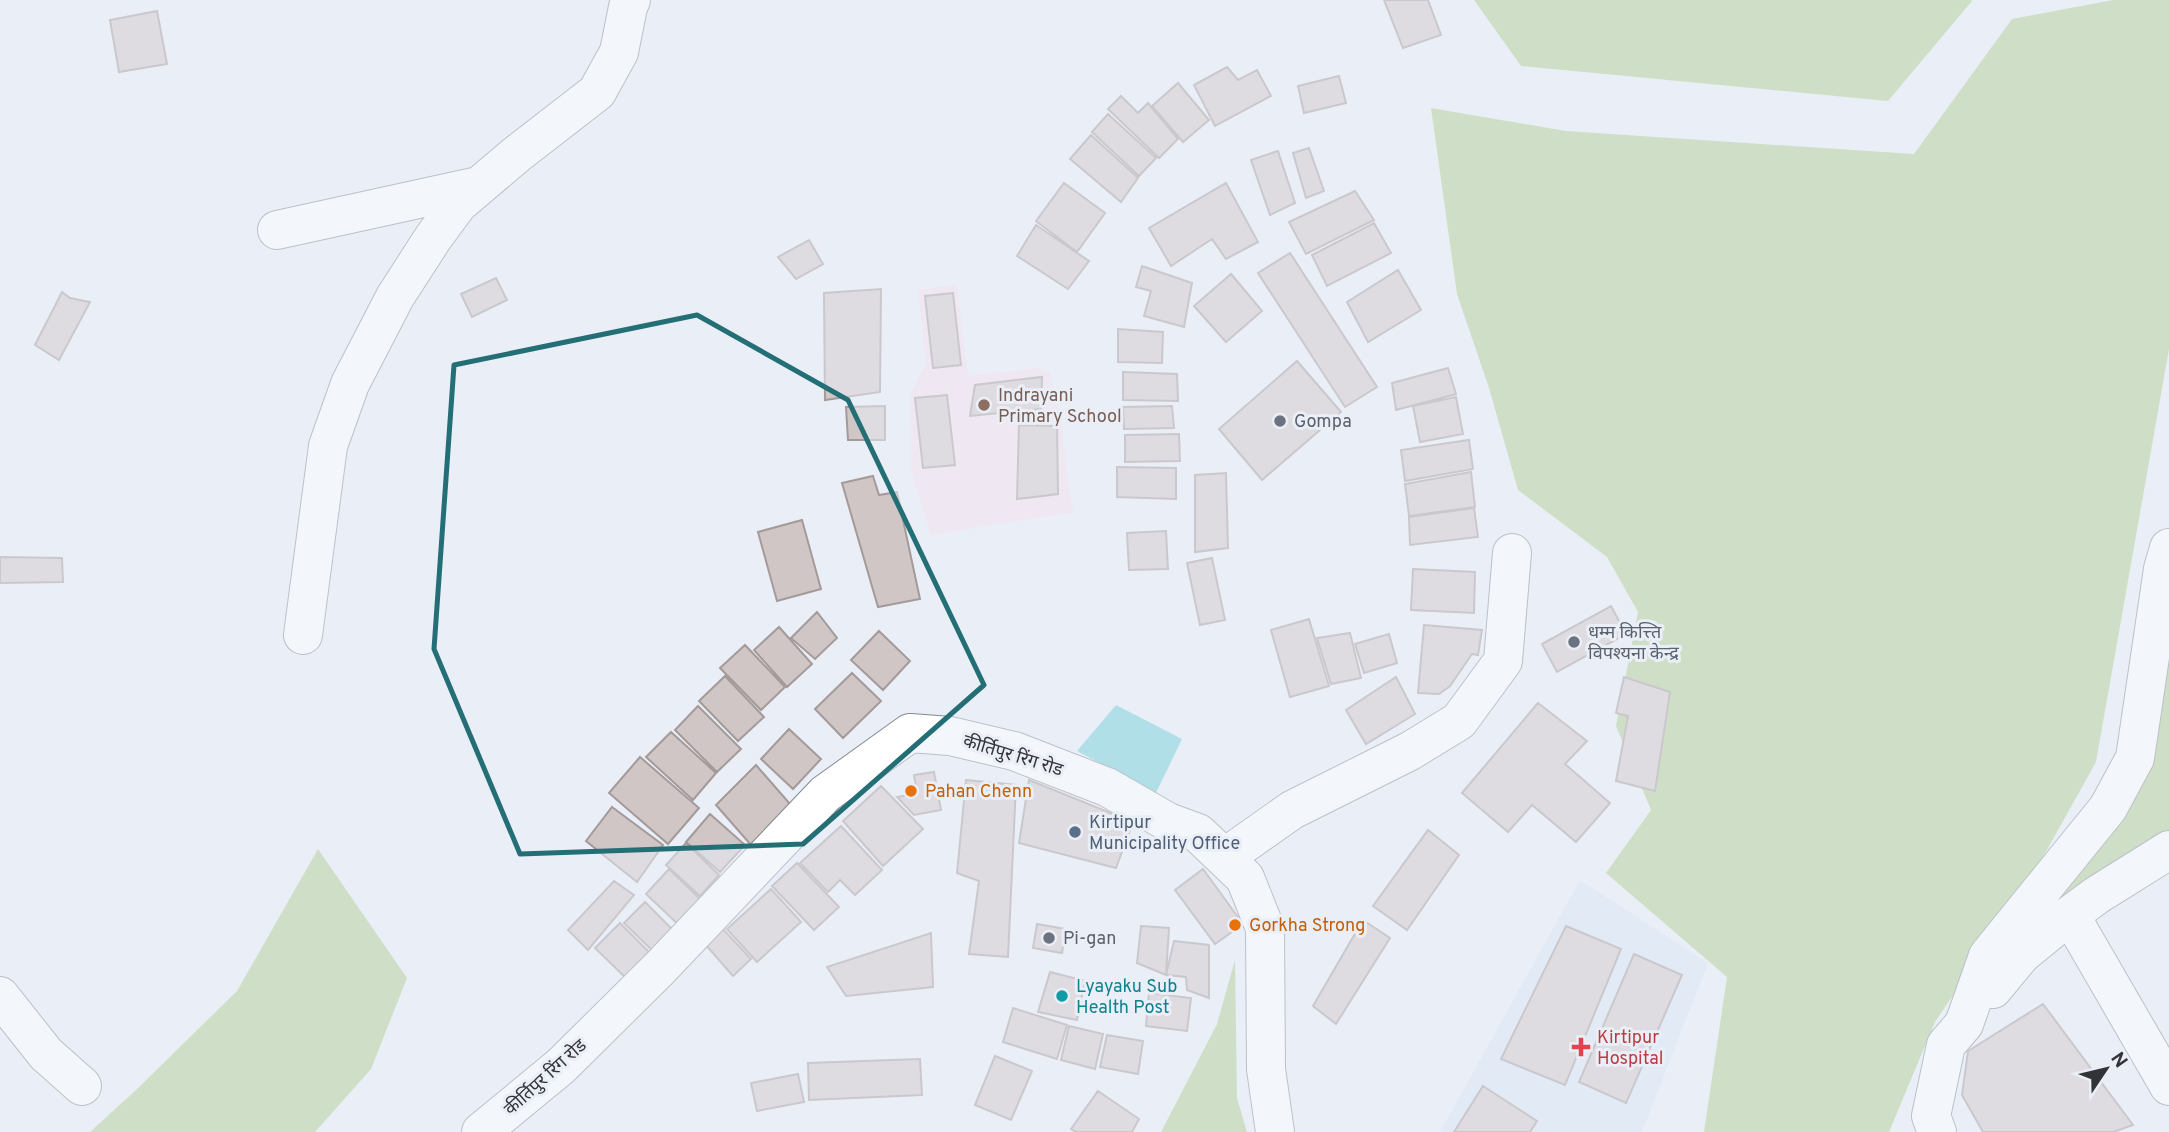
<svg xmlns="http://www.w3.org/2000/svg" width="2169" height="1132" viewBox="0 0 2169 1132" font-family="Overpass,'Noto Sans Devanagari',sans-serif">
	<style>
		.built { fill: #dae5f2 }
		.education { fill: #f5ddea }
		.green { fill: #b0cb8a }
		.water { fill: #6cccd6 }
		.building { fill: #d0c6c5; stroke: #a49a99; stroke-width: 2 }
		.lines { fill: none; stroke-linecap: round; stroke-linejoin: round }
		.minor-casing { stroke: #848a90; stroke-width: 40 }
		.minor { stroke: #fff; stroke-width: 38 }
		.marked { fill: none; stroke: #246e76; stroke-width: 5; stroke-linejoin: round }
		.education-dot { fill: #8d6e63; stroke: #eaeff7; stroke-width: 2.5 }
		.worship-dot { fill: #6b7280; stroke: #eaeff7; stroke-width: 2.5 }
		.food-dot { fill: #e8710a; stroke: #eaeff7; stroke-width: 2.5 }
		.service-dot { fill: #5c6f8a; stroke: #eaeff7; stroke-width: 2.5 }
		.culture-dot { fill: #0f9aa8; stroke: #eaeff7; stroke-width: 2.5 }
		.health-dot { fill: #e0444e; stroke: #eaeff7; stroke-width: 2.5 }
		.labels { text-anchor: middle; stroke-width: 6; stroke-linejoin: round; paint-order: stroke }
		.education-label { font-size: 18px; fill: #785e54; stroke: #eaeff7; text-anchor: start }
		.worship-label { font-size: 18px; fill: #5b616d; stroke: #eaeff7; text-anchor: start }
		.street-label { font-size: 18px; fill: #313336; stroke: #eaeff7 }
		.food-label { font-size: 18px; fill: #c56008; stroke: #eaeff7; text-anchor: start }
		.service-label { font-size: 18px; fill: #4e5e75; stroke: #eaeff7; text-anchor: start }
		.culture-label { font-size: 18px; fill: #0d838f; stroke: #eaeff7; text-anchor: start }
		.health-label { font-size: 18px; fill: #be3a42; stroke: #eaeff7; text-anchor: start }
	</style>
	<rect width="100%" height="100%" fill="#eaeff7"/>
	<!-- built -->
	<path class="built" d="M1580,880l128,83 -66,169h-202z"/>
	<!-- education -->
	<path class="education" d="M957,285l10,86 3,5 66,-8 14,4 11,45 9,84 4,11 -143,23 -20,-65 -1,-76 16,-31 -8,-73z"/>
	<!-- green -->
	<path class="green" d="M1474,0h497l1,1 -84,100 -367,-35z
		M2113,0h56v349l-73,413 -67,120 -94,140 -46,110h-185l23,-155 -121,-104 45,-63 -35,-84 22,-114 -31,-55 -89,-67 -29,-102 -32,-94 -26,-186 135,23 348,23 98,-135z
		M2169,608v222l-124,78 93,-165z
		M318,849l89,129 -36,91 -56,63h-225l46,-42 101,-99z
		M1235,960l2,138 10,34h-86l56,-108z"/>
	<!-- water -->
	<path class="water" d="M1116,705l66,34 -26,54 -79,-42z"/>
	<!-- building -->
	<path class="building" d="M1384,0h44l13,35 -38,13z
		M157,11l10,53 -48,8 -9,-52z
		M1227,67l11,13 19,-10 14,26 -56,30 -21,-41z
		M1339,76l7,27 -42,10 -6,-27z
		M1178,83l31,37 -26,22 -31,-36z
		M1121,96l17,17 10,-10 30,36 -19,19 -51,-49z
		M1108,114l48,44 -17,18 -47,-44z
		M1091,135l47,43 -17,24 -51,-43z
		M1309,148l15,43 -18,7 -13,-45z
		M1278,151l17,52 -25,12 -19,-55z
		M1064,183l41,30 -28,39 -41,-31z
		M1226,183l32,59 -32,17 -14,-20 -41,27 -22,-38z
		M1355,191l19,29 -68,34 -17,-32z
		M1374,223l17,30 -64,33 -15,-31z
		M1036,225l53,36 -21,28 -51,-33z
		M809,240l14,24 -27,15 -18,-22z
		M1290,253l87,134 -32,20 -87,-134z
		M1142,266l50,17 -8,44 -40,-11 7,-25 -15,-4z
		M1398,270l23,40 -53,32 -21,-40z
		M1231,274l31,37 -36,31 -32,-36z
		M496,278l11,22 -35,17 -11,-23z
		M881,289l-1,103 -55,8 -1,-107z
		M62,292l8,6 20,4 -31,58 -24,-15z
		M953,293l8,72 -28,3 -8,-72z
		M1118,329l45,3 -1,31 -44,-1z
		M1297,361l44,51 -79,68 -43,-51z
		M1448,368l8,26 -60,16 -4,-27z
		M1123,372l54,2 1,27 -55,-1z
		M1042,377l-1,32 -71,7 5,-31z
		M947,395l8,70 -32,3 -8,-70z
		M1456,397l7,37 -43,8 -7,-36z
		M885,406v34h-37l-2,-33z
		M1172,406l2,22 -50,1 -1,-22z
		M1019,425l38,1 1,68 -41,5z
		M1179,434l1,27 -55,1v-27z
		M1469,440l4,29 -68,12 -4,-31z
		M1117,467l59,1v31l-59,-2z
		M1471,472l4,35 -66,9 -4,-32z
		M1226,473l2,75 -33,4v-77z
		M873,476l6,19 18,-3 23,107 -42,8 -36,-124z
		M1474,508l4,29 -68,8 -1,-28z
		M802,520l19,69 -44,12 -19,-69z
		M1166,531l2,38 -39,1 -2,-37z
		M0,557l62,1 1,24 -63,1z
		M1212,558l13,62 -25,5 -13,-62z
		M1413,569l62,3 -1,41 -63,-3z
		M1611,606l15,28 -69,38 -15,-28z
		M817,612l20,26 -22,21 -24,-21z
		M1309,619l20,67 -39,11 -19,-67z
		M1424,625l58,5 -4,25 -6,-1 -22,32 -11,8 -21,-1z
		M779,627l33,37 -25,23 -33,-37z
		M879,631l31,30 -27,29 -32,-30z
		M1350,633l11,45 -30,6 -14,-46z
		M1389,634l8,29 -33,10 -9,-29z
		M745,645l40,42 -24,23 -41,-42z
		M852,673l29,28 -38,37 -28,-29z
		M725,676l39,41 -26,24 -39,-40z
		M1396,677l19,37 -49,30 -20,-34z
		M1624,677l46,15 -15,99 -39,-10 12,-65 -12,-3z
		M1538,703l49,38 -22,23 45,39 -34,39 -44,-37 -24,27 -46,-39z
		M698,706l43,43 -24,23 -42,-42z
		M789,729l32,30 -28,30 -32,-30z
		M671,732l45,41 -23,27 -47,-43z
		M640,757l59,51 -31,36 -59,-51z
		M756,765l34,39 -39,41 -35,-40z
		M934,772l7,38 -27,5 -17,-18 20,-3 -3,-19z
		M966,780l50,5 -8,172 -39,-3 10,-73 -22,-8z
		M1029,780l104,42 -17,46 -97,-25z
		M881,786l42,43 -40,37 -40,-45z
		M612,807l51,38 -26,37 -51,-41z
		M710,814l35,31 -25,27 -34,-30z
		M841,826l41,44 -27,25 -15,-15 -12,12 -28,-29z
		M1428,830l31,25 -52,75 -34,-24z
		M686,843l33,32 -19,21 -34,-31z
		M797,863l42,44 -25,23 -42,-44z
		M669,869l34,33 -23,24 -34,-32z
		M1203,869l40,55 -28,20 -40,-54z
		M614,881l20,14 -46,55 -20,-20z
		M771,889l30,33 -44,40 -30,-33z
		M645,902l33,33 -20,21 -34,-33z
		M1363,920l27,18 -54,86 -23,-18z
		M620,923l33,33 -24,25 -34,-33z
		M1037,924l29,5 -4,24 -29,-5z
		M1141,926l28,2 -3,47 -29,-12z
		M1566,926l55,23 -56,136 -64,-26z
		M721,927l30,32 -18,17 -29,-33z
		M931,933l2,54 -87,9 -19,-29z
		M1174,941l35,4v53l-22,-8 -1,-13 -20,-2z
		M1634,954l48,21 -56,128 -47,-21z
		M1050,972l35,9 -8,39 -39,-8z
		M1149,993l42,5 -4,33 -41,-5z
		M2043,1004l90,121 -20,7h-130l-21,-37 6,-44z
		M1013,1008l54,17 -10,34 -54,-17z
		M1069,1026l34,8 -8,35 -34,-9z
		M1107,1035l36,6 -5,33 -38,-7z
		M995,1056l37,15 -21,49 -36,-15z
		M920,1059l2,36 -113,5 -1,-37z
		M798,1074l6,28 -47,9 -6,-28z
		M1483,1086l54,35 -7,11h-76z
		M1098,1091l41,28 -7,13h-56l-5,-3z"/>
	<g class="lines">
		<defs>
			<path id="minor" d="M277,230l201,-44
				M303,635l25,-189 22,-62 45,-87 38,-59 25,-34 59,-50 80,-62 22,-40 9,-45 3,-7
				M1224,858l68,-48 118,-59 49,-30 44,-60 9,-108
				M2070,915l99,171
				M1993,989l29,-35 48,-39 27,-20 72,-45
				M0,996l46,58 36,32
				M481,1132l80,-66 99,-98 165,-174 85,-61 40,3 64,15 93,36 61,35 30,11 47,45 20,50 1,141 9,63
				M1937,1132l-6,-16 15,-71 18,-21 24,-68 120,-148 27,-50 28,-189 6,-21"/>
		</defs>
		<!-- minor casing -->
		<use href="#minor" class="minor-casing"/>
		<!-- minor -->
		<use href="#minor" class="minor"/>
	</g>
	<!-- marked area -->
	<path d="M0 0H2169V1132H0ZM697,315l151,85 136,285 -181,159 -283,10 -86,-205 20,-284z" fill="#eaeff7" fill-opacity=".55" fill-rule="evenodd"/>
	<path class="marked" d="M697,315l151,85 136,285 -181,159 -283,10 -86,-205 20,-284z"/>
	<!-- markers -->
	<circle class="education-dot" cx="984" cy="405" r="7"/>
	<g class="worship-dot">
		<circle cx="1280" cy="421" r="7"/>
		<circle cx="1574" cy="642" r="7"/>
		<circle cx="1049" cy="938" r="7"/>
	</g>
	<g class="food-dot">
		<circle cx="911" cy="791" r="7"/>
		<circle cx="1235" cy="925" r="7"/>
	</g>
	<circle class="service-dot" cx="1075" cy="832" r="7"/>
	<circle class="culture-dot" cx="1062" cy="996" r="7"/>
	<path class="health-dot" d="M1577.5 1036.5h7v7h7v7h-7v7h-7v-7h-7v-7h7z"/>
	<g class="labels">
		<!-- education labels -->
		<g class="education-label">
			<text x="998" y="401">Indrayani<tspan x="998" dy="21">Primary School</tspan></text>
		</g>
		<!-- worship labels -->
		<g class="worship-label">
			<text x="1294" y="427">Gompa</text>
			<text x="1588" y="638">धम्म कित्त्ति<tspan x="1588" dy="21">विपश्यना केन्द्र</tspan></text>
			<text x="1063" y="944">Pi-gan</text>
		</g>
		<!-- street labels -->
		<g class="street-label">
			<text transform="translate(1013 755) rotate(17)" y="6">कीर्तिपुर रिंग रोड</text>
			<text transform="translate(545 1077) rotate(-42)" y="6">कीर्तिपुर रिंग रोड</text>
		</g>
		<!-- food labels -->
		<g class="food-label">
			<text x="925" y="797">Pahan Chenn</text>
			<text x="1249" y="931">Gorkha Strong</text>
		</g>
		<!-- service labels -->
		<g class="service-label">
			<text x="1089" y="828">Kirtipur<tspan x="1089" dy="21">Municipality Office</tspan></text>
		</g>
		<!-- culture labels -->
		<g class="culture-label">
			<text x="1076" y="992">Lyayaku Sub<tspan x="1076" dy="21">Health Post</tspan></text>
		</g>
		<!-- health labels -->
		<g class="health-label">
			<text x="1597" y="1043">Kirtipur<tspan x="1597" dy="21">Hospital</tspan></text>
		</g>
	</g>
	<!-- north arrow -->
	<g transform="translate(2106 1069) rotate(55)" stroke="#eaeff7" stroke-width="5" paint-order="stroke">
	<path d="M0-5L12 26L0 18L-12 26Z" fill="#313336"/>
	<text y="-10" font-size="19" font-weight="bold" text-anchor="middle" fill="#313336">N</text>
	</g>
</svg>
